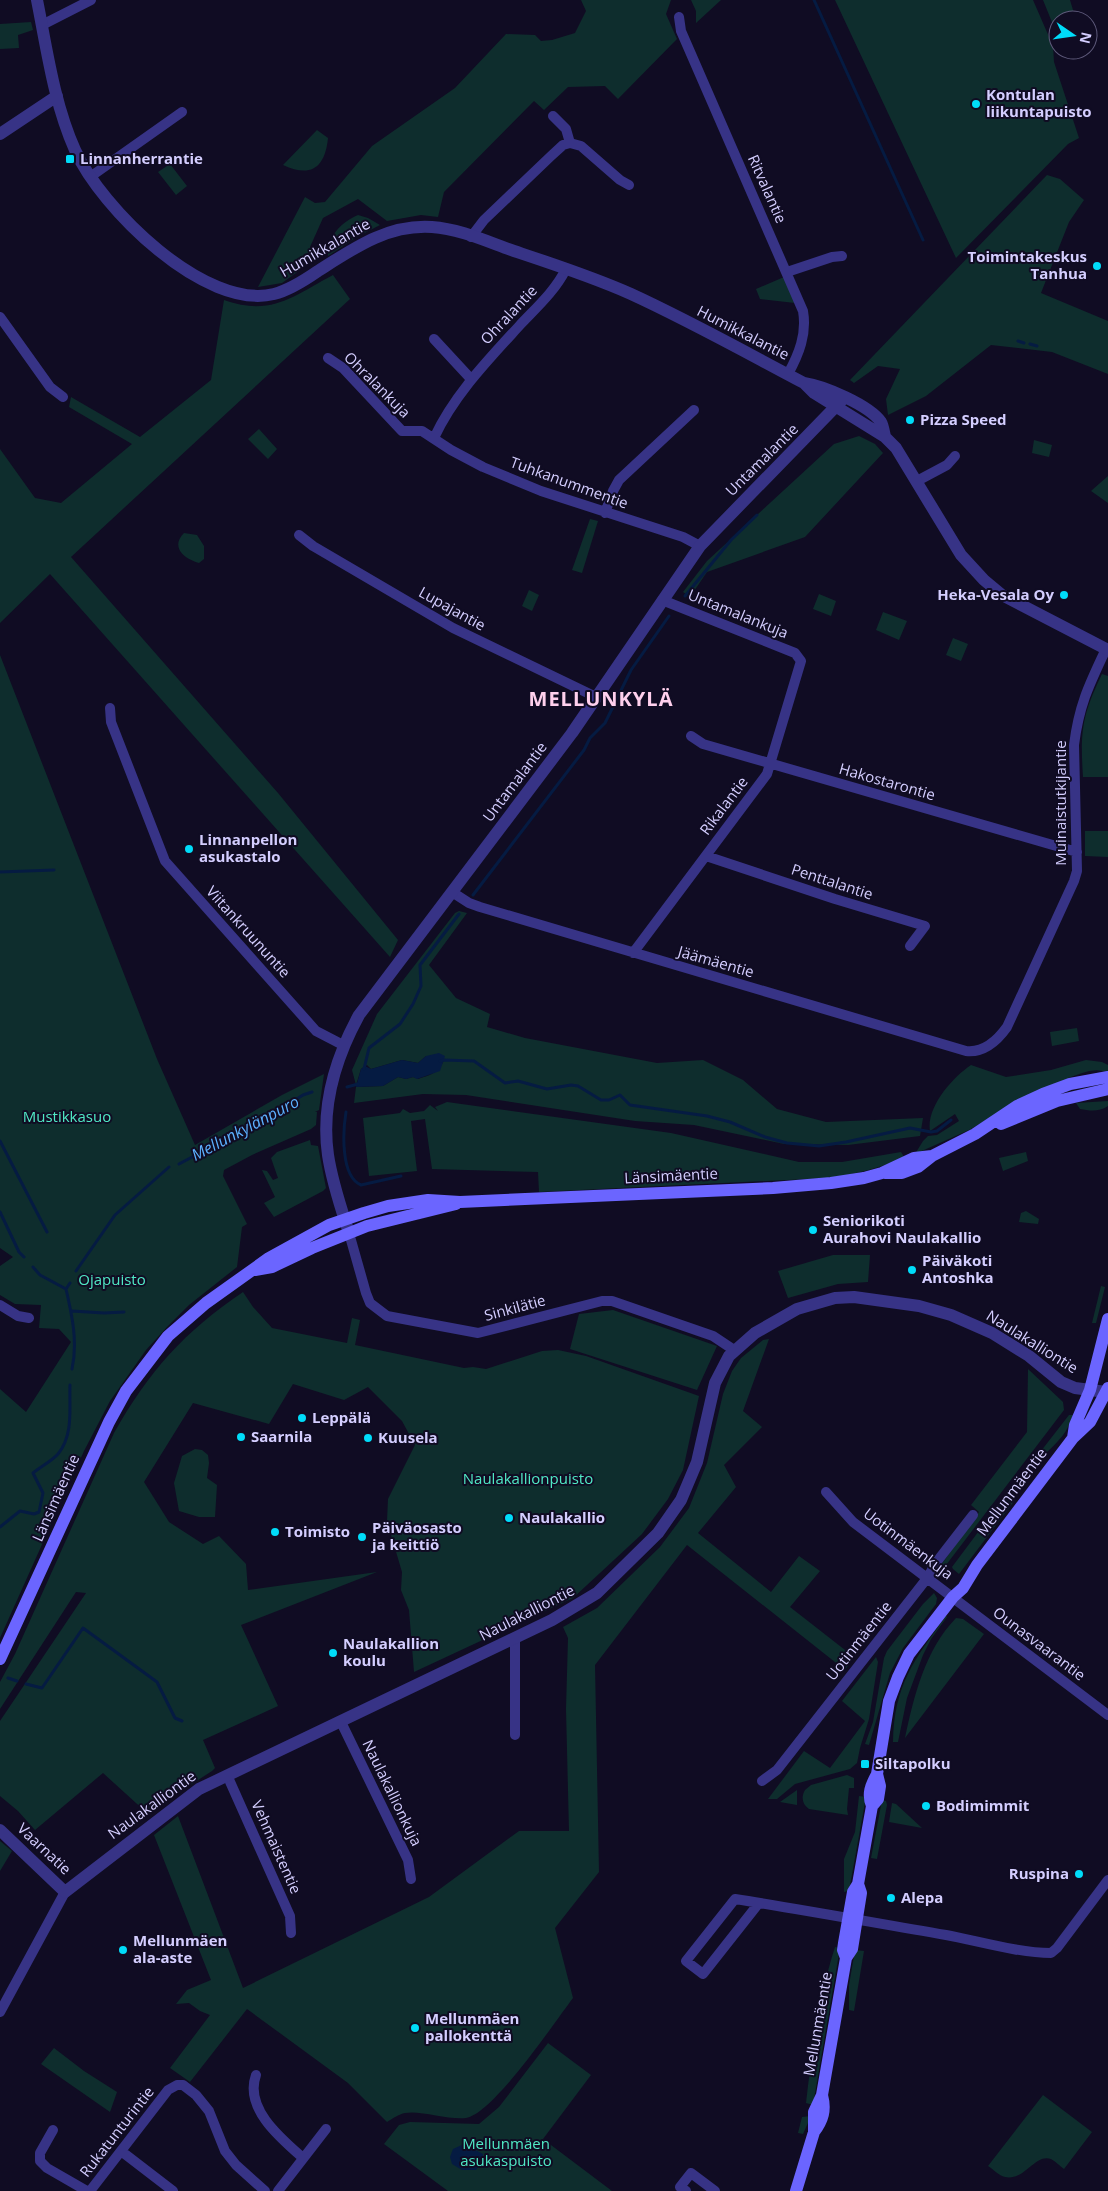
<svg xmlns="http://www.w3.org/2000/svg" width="1108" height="2191" viewBox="0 0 1108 2191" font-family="'Open Sans',sans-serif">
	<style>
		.green { fill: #0e2d2d }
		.water { fill: #051b42 }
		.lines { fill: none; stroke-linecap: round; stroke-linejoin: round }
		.stream { stroke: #051b42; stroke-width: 3 }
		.minor { stroke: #373386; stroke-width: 10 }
		.tertiary { stroke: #373386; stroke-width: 12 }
		.secondary { stroke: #6b65ff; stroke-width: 12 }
		.poi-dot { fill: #00dcf9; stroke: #100c23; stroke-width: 2 }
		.labels { text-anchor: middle; stroke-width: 4; stroke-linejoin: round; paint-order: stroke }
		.poi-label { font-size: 15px; font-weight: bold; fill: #d4ceff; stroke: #100c23; text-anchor: start }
		.street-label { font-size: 15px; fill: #d4ceff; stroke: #100c23 }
		.park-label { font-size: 15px; fill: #50e9c5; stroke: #100c23 }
		.water-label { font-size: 16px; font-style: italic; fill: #5cb1ff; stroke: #100c23 }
		.district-label { font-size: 20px; font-weight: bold; letter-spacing: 1px; fill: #ffd0ed; stroke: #100c23 }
	</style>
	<rect width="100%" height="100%" fill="#100c23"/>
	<!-- green -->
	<path class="green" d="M581,0h90l-5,14 11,25 -59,60 -13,-13 -37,1 -24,23 -10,-9 -90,91 -6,25 -17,-2 -34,6 -29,-22 -35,19 -13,29 1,15 -29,21 -24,4 47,-90 10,6 10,-1 47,-56 83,-58 51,-54 29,1 6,6 11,-1 23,-7 11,-22z
		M691,0h30l-25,23v-12z
		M835,0h198l20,46 1,16 25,76 -11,6 -112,114z
		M1043,0h27l6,20h-18v17z
		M31,22l2,8 -15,5 1,13 -19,1v-25z
		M317,130l11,8c-3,30 -17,40 -45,27z
		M170,164l17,22 -11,9 -18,-23z
		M1047,175l13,4 24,21 -15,22 -28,71 67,28v53l-56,-22 -61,-7 -65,51 -38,19 -2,-16 14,-30 -22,-3 -24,17 -4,-3z
		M358,215l10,3 12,7 -23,12 -29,19c0,-20 12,-33 30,-41z
		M333,275l17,24 -279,258 207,236 120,147 -8,17 -340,-383 -50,49v-174l35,49 26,5 71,-59 -63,-37 2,-10 69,40 71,-57 13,-80c48,17 69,-4 109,-25z
		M784,277l11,26 -35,-4 -4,-10z
		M259,429l18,20 -9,10 -20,-20z
		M859,436l16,8 8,9 -78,84 -98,35 -17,25 -7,-5 24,-31 127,-117z
		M1034,440l18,5 -3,12 -17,-4z
		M1108,476v27l-17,-12z
		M590,519l8,2 -16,52 -10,-3z
		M184,533l13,2 7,11v13l-5,4c-15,-4 -29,-16 -15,-30z
		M529,590l10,5 -7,16 -10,-5z
		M819,594l17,7 -5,15 -18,-7z
		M883,612l24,9 -8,19 -23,-10z
		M953,638l15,6 -7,17 -15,-6z
		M0,655l157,404 38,86 87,-50 42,-21 -5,36 -4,2h2l-1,13 -5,4 -59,26 -28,15 -1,6 24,48 -5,3 -5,40 -48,38 -22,22 -21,23 -36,51 -26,50 -84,187v-249l26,23 45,-70 -12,-13 -20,-1 2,-23 -26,-1 -15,-9v-29l13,-9 -13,-9z
		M1102,674l6,2v101h-25c-3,-45 -1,-62 19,-103z
		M1085,831h23v26l-23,-1z
		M459,911l8,2 -38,52 27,33 34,16 -3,13 38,11 132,25 46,-3 40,20 34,29 49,13 97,-4 -3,18 -72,9 -64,-1 -90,-19 -59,-4 -169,-26 -43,-1 -69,9 2,-16 27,-1 15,-9 8,2 7,-2 5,2c12,-4 21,-6 26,-19l-18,-4 -8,7 -16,-3 -31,9 -4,-4 -6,4 -5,16 -4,-15 25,-56 78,-101z
		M1077,1028l2,13 -27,5 -2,-14z
		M1086,1060l16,2 6,3v8c-13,-7 -27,1 -40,5v3l-61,27 -38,22 -54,24 8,-13 5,-5 9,-1 22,-14 -4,-7 -25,17c-4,-24 23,-54 41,-66l35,12 45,-7z
		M1108,1101v5c-9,6 -18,5 -28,3l-4,-6z
		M447,1102l224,31 128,29h43l59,-10 3,5c-24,12 -50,17 -76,21l-289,14 -1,-20 -106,-3 -7,-50 -14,2 6,50 -48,5 -6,-58 37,-5 3,-4 7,4 14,-2 6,-6 8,6 -3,-4z
		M310,1140l1,5 7,1 8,42 -3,3 -49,26 -10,-14 11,-6 -13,-27 5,1 6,9 5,-2 -7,-20 6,-6z
		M1026,1152l2,9 -25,10 -4,-13z
		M1026,1211l13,8 -1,5 -19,-2 2,-9z
		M833,1255h37l-2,27 -30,2 -50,14 -10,-27z
		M1101,1286l4,1 -9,36h-4z
		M243,1292l10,15 19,21 75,15 5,-25 8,2 -5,25 109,23 9,-1 13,2 56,-18 16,-1 28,6 113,40 -16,74 -15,29 -26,35 -69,64 -159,74 -5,-62 -8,-20 1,-18 -15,-51 1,-22 27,-54 -13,-24 -34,-34 -24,13 -51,-16 -24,40 -76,-21 -49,79 25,40 34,22 16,-8 27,28 2,26 129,-18 -136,53 37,81 -75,34 12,28 -3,3 -65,42 -44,-40 -68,57 -17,-19 -18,-15v-75l86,-128 -10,-1 -76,117v-27l15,-28 99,-221c35,-62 70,-101 129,-141z
		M613,1310l104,36 -20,44 -127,-41 9,-35z
		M769,1339l-26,72 19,16 -38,38 12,22 -38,46 73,59 28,-36 21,15 -30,36 64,50 -9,13 -158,-125 -92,120 4,207 -44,56 18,70c-19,25 -80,116 -107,120 -18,2 -46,-8 -61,-5 -6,1 -13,6 -18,9l-39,-39 -101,-74 -57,73 -20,-14 40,-53 -10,-4 -11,-8 -13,1 11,-14 24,-10 -57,-145 24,-19 65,172 186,-91 90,-66h50l-3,-122 2,-71 -5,-11 34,-19 63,-61 29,-39 18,-45 16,-69 9,-23 9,-13 22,-18z
		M1028,1369l35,33 1,8 -124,163 1,-8 38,-53 -8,-7 56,-73z
		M1069,1415h4c-5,17 -15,27 -28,39l-4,-3z
		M195,1449l7,1 6,5 1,8 -2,15 10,7 -2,32h-16l-20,-6 -5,-28 8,-27z
		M1017,1480l5,4 -10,20 -53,70 -6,-5 -1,-2z
		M934,1593l3,5 -1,6 -33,44 -13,25 -21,72 -4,-1 8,-22 11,-64 3,-7 36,-47z
		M946,1616l1,1 -16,22 -8,16 -16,43 -9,44h-5c1,-57 21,-82 53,-126z
		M956,1618l7,1 21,15 -79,104c9,-42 20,-88 51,-120z
		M876,1657l2,5 -9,57 -9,29 -3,15 -7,6 -55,15 -18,15h-9l36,-48 26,17 35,-47 -23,-20z
		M847,1775l7,3v10h-5l-2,21 1,6 -39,-6c-7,-5 -8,-12 -4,-19l6,-5z
		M797,1790v15l-17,-3z
		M859,1796l7,1 -17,94 -5,1v-33l11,-27z
		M882,1800l4,1 1,4 -10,54 -6,-1z
		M892,1803l4,1 26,24 -33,-6z
		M0,1841l12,10 -12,20z
		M835,1947l5,1 -27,157 -7,-2c6,-52 13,-106 29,-156z
		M855,1950l9,1 -10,60 -5,-1v-25z
		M548,2043l43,32 -48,64 69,52h-164l-64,-47 15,-19 11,-3 69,2 20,-17z
		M54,2048l30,23 33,21 -7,20 -69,-48z
		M1043,2095l49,37 -28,37c-4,-3 -9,-8 -13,-10 -16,-6 -26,22 -46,18 -6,-1 -12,-8 -17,-11z
		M811,2116l-8,18 -5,-1 4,-16z"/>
	<!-- water -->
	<path class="water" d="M439,1053l6,3 -5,15 -23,8 -4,-2 -7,2 -8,-2 -15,9 -27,1 5,-18 4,-3 6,3 31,-9 16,3 8,-7z
		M464,2144l19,10v5l-5,4 1,3 -3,4h-14l-10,-6 -2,-7 3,-8z"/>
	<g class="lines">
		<!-- stream -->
		<path class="stream" d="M814,0l109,240
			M1018,341l6,2
			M1030,344l7,2
			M685,596l46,-56 26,-25
			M0,872l54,-2
			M473,895l111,-145 6,-12 15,-15 26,-53 38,-54
			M440,1061l4,-1 30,1 31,22 13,-2 29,8 24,-4 7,1 23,14h8l11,-5 10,10 77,11 23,6 35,15 22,6 32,3 27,-4 64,-14 21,4 6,-1 14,-11
			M364,1069l5,-21 31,-24 13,-20 8,-18 -1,-21 39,-51
			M347,1087l11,-3
			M346,1112c-3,18 -6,64 15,73l40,-9
			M0,1141l47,91
			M179,1164l94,-50 30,-19 9,-3
			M0,1212l19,40 5,5
			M33,1267l7,8 26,14
			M76,1271l39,-56 54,-48
			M70,1283l-4,6c6,26 12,53 6,80
			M72,1311l32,2 20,-1
			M0,1527l20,-16 14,3 5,-2 4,-19 -10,-20c7,-6 19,-12 25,-19 16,-19 11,-47 12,-69
			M8,1678l9,3
			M26,1684l16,4 41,-60 74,54 18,36 7,3"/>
		<!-- minor -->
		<path class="minor" d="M679,17l2,14 122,280c4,23 -4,43 -15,63
			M42,25l49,-25
			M553,116l13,13 4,14
			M90,177l92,-65
			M471,237l13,-17 67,-64 12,-11 7,-2 11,3 39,34 9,5
			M787,272l45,-15 10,-1
			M0,317l50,70 13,10
			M434,339l37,40
			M328,358l15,10 59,63h20l29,19 32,17 58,24 142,46 17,9
			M434,438c20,-43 54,-78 86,-113 17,-18 35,-34 46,-56
			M917,481l30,-16 8,-9
			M605,513l8,-22 6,-11 75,-70
			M299,535l14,11 140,82 143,69
			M110,708l1,14 54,139 151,170 27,14
			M691,736l12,8 374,108
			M706,856l129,43 90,27 -15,20
			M452,892l17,11 11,4 486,144c18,2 31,-10 41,-24l67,-146 3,-10 -3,-126c5,-40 15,-60 32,-96
			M633,953l134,-179 34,-113 -6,-8 -133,-53
			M349,1233l17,60 4,10 17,13 91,17 124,-32h10l101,35 21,14
			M0,1305l18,11 11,2
			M826,1492l27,30 255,193
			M341,1722l67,138 3,19
			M515,1735v-97
			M227,1775l63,141 1,17
			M762,1781l15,-11 151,-193 7,-13 38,-49
			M759,1903l-56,71 -17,-13 49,-62c70,11 140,24 211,36 32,6 73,18 105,18l6,-5 51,-68
			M0,2012l65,-120
			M256,2075c-12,33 24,63 47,83
			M53,2130l-13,23v8l7,7 40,23
			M121,2151l52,40
			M90,2191l78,-101 9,-5h6l13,10 13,16 16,40 11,14 29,26
			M278,2191l48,-62
			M686,2191l-6,-4 11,-14 24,18"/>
		<!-- tertiary -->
		<path class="tertiary" d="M37,0c10,50 17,103 38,150 26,58 130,161 199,144 16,-4 31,-14 44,-23 36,-23 70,-47 114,-44 28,2 56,15 82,24 39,13 79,26 117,43 59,27 116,59 173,89l10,10 71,44 11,11 65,107 23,25 18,15 106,55
			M0,134l57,-38
			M804,383c20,3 65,22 77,39 2,3 3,10 4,15
			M349,1233c-8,-25 -17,-51 -21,-78 -7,-49 8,-98 31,-140l213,-282 128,-187 144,-148
			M0,1830l65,62 134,-103 353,-169 45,-27 61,-60 23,-33 16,-38 18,-79 14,-27 26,-23 42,-24 38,-11 19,-1 65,9 32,9 41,18 37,23 32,26 14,6 31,4"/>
		<!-- secondary -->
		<path class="secondary" d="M1001,1124l56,-23 51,-12
			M885,1173h17l16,-6 14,-11 43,-22 42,-28 26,-12 27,-10 38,-7
			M255,1270l17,-3 40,-19 55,-22 89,-22
			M1073,1438l2,-13 15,-35 18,-71
			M0,1659l109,-237 17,-31 42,-55 38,-33 63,-45 60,-33 35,-12 24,-7 40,-6 32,2 313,-14 58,-5 33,-5 18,-5 32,-15 18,-2
			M872,1806l6,-7 2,-13 -3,-12 12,-73 9,-24 11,-23 44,-57 10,-9 14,-23 96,-127 17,-16 18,-34
			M846,1958l6,-9 9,-56 -3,-9
			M814,2132c9,-12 12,-22 8,-37l24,-137 -3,-8 1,-7 9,-51 5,-8 14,-78c-5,-12 -1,-21 5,-32
			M796,2191l18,-59v-20l8,-17"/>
	</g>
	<!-- markers -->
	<g class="poi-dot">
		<circle cx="976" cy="104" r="5"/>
		<rect x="65" y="154" width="10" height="10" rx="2.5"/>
		<circle cx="1097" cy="266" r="5"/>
		<circle cx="910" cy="420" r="5"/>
		<circle cx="1064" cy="595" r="5"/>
		<circle cx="189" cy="849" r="5"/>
		<circle cx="813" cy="1230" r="5"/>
		<circle cx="912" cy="1270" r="5"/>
		<circle cx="302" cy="1418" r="5"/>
		<circle cx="241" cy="1437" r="5"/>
		<circle cx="368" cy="1438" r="5"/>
		<circle cx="509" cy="1518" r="5"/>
		<circle cx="275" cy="1532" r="5"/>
		<circle cx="362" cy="1537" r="5"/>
		<circle cx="333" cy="1653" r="5"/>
		<rect x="860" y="1759" width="10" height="10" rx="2.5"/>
		<circle cx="926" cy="1806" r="5"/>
		<circle cx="1079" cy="1874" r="5"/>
		<circle cx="891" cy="1898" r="5"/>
		<circle cx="123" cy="1950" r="5"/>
		<circle cx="415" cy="2028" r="5"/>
	</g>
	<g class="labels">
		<!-- poi labels -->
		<g class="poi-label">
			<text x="986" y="100">Kontulan<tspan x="986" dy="17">liikuntapuisto</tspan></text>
			<text x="80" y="164">Linnanherrantie</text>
			<text x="1087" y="262" text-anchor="end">Toimintakeskus<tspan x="1087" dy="17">Tanhua</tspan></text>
			<text x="920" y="425">Pizza Speed</text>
			<text x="1054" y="600" text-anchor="end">Heka-Vesala Oy</text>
			<text x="199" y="845">Linnanpellon<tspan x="199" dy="17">asukastalo</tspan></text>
			<text x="823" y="1226">Seniorikoti<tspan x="823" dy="17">Aurahovi Naulakallio</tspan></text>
			<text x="922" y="1266">Päiväkoti<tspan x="922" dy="17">Antoshka</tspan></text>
			<text x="312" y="1423">Leppälä</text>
			<text x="251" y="1442">Saarnila</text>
			<text x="378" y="1443">Kuusela</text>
			<text x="519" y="1523">Naulakallio</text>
			<text x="372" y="1533">Päiväosasto<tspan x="372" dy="17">ja keittiö</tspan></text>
			<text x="285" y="1537">Toimisto</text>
			<text x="343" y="1649">Naulakallion<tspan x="343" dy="17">koulu</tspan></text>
			<text x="875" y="1769">Siltapolku</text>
			<text x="936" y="1811">Bodimimmit</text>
			<text x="1069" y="1879" text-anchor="end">Ruspina</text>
			<text x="901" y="1903">Alepa</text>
			<text x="133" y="1946">Mellunmäen<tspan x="133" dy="17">ala-aste</tspan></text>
			<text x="425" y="2024">Mellunmäen<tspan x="425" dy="17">pallokenttä</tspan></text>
		</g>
		<!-- street labels -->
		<g class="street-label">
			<text transform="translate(767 189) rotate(66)" y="5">Ritvalantie</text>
			<text transform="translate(325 248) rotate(-30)" y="5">Humikkalantie</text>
			<text transform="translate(509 315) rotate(-47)" y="5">Ohralantie</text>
			<text transform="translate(743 333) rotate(27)" y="5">Humikkalantie</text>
			<text transform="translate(377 385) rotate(45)" y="5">Ohralankuja</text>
			<text transform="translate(762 460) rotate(-45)" y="5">Untamalantie</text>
			<text transform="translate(569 483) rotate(20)" y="5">Tuhkanummentie</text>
			<text transform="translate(452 609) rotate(29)" y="5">Lupajantie</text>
			<text transform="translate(738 614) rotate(22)" y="5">Untamalankuja</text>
			<text transform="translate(515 782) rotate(-53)" y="5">Untamalantie</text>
			<text transform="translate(887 782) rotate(16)" y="5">Hakostarontie</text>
			<text transform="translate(1061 803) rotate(-90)" y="5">Muinaistutkijantie</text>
			<text transform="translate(724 806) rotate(-53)" y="5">Rikalantie</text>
			<text transform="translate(832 882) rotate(18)" y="5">Penttalantie</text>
			<text transform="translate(248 932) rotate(48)" y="5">Viitankruununtie</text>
			<text transform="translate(716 962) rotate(16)" y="5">Jäämäentie</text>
			<text transform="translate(671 1176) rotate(-3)" y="5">Länsimäentie</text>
			<text transform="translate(515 1308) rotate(-15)" y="5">Sinkilätie</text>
			<text transform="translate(1032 1342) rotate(32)" y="5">Naulakalliontie</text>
			<text transform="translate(1012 1492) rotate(-53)" y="5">Mellunmäentie</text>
			<text transform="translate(56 1498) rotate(-66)" y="5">Länsimäentie</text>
			<text transform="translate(908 1544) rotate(37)" y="5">Uotinmäenkuja</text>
			<text transform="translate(527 1613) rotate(-27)" y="5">Naulakalliontie</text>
			<text transform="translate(859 1641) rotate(-52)" y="5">Uotinmäentie</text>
			<text transform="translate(1039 1644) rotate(37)" y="5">Ounasvaarantie</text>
			<text transform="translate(392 1793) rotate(64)" y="5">Naulakallionkuja</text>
			<text transform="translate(152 1805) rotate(-36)" y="5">Naulakalliontie</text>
			<text transform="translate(276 1847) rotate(66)" y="5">Vehmaistentie</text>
			<text transform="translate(44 1849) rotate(43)" y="5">Vaarnatie</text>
			<text transform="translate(818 2024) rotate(-80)" y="5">Mellunmäentie</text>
			<text transform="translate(117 2132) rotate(-52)" y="5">Rukatunturintie</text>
		</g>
		<!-- park labels -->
		<g class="park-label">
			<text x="67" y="1122">Mustikkasuo</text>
			<text x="112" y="1285">Ojapuisto</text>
			<text x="528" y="1484">Naulakallionpuisto</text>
			<text x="506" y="2149">Mellunmäen<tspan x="506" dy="17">asukaspuisto</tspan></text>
		</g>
		<!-- water labels -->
		<g class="water-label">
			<text transform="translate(245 1128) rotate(-28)" y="6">Mellunkylänpuro</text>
		</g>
		<!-- district labels -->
		<g class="district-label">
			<text x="601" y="706">MELLUNKYLÄ</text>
		</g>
	</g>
	<!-- north arrow -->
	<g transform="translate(1073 35) rotate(103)"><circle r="24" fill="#100c23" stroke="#5e5a7b"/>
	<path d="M0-4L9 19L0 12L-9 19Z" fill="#00dcf9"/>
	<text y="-8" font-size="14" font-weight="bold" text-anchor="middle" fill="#d4ceff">N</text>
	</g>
</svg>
